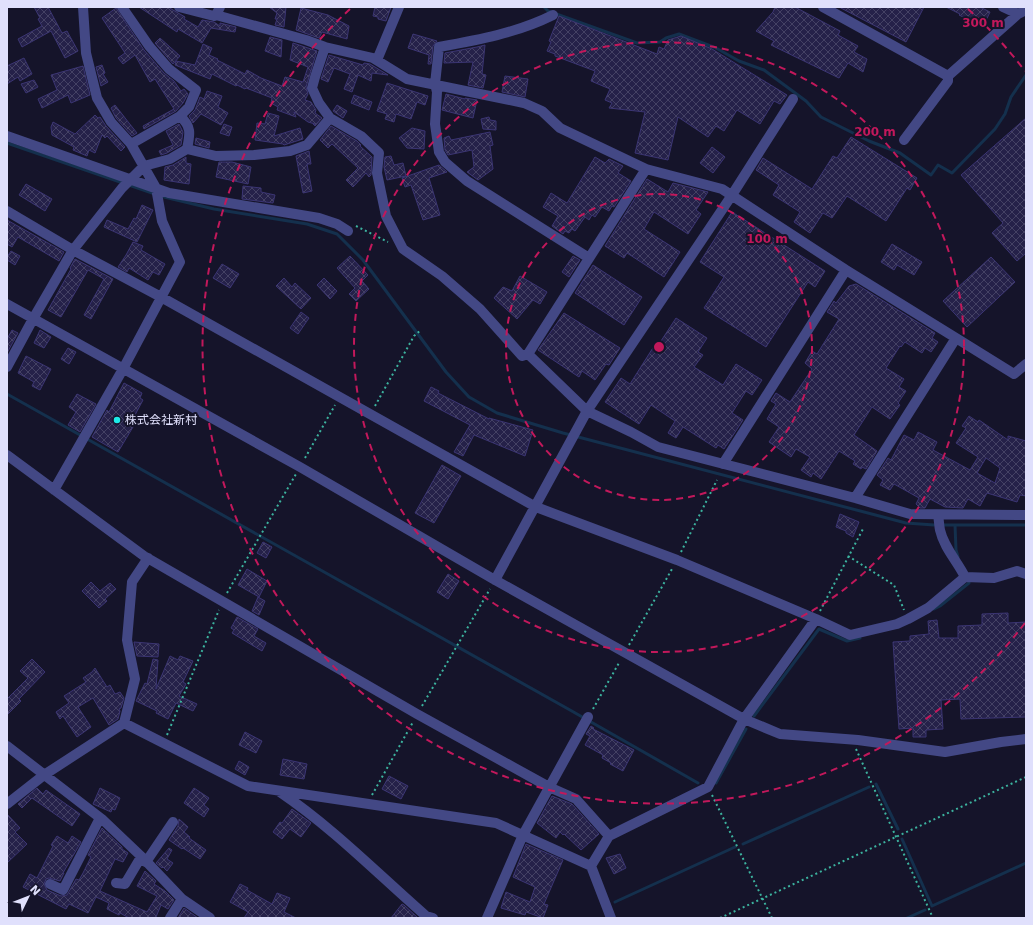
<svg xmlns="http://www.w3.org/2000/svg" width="1033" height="925" viewBox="0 0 1033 925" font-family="'DejaVu Sans','Noto Sans JP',sans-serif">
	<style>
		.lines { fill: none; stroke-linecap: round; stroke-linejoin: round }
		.stream { stroke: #14304d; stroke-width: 3 }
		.building { fill: url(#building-cross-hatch); stroke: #3b3573; fill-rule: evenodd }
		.path { stroke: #3cb39f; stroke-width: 2; stroke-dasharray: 2 3; stroke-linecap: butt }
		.minor { stroke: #434885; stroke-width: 10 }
		.ring { fill: none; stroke: #c2185b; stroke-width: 2; stroke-dasharray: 7 5 }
		.poi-dot { fill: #1debe8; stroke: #15142a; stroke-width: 1.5 }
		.labels { text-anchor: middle; stroke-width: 4; stroke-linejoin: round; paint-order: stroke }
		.poi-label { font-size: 12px; fill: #e0e0fc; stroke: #15142a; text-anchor: start }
		.centre { fill: #c2185b; stroke: #15142a; stroke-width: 2 }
		.ring-label { font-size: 12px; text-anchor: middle; font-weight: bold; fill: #c2185b; stroke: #15142a; stroke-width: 4; stroke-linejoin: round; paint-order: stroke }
	</style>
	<defs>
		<pattern id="building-cross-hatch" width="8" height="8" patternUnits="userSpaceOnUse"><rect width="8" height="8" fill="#252149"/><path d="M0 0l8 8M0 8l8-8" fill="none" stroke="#444164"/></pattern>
	</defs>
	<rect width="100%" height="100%" fill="#15142a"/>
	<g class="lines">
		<!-- stream -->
		<path class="stream" d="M544,7l4,4 89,32 23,-1 6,-4 13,-4 37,14 23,13 25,9 42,31 15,16 48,24 31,12 31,22 7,-10 14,8 43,-44 10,-15 6,-17 15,-22
			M7,143l148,51
			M160,196l54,13 93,15 30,10 26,26 83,112 23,25 28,16 66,20 343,90 28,2
			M7,394l563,316 128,73
			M944,525h82
			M955,525l1,25 2,7
			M934,609l6,-3 29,-23
			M754,716l65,-87 28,12 13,-3
			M716,783l30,-54
			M876,784l22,45
			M902,839l30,67 94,-43
			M743,844l126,-57
			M615,902l120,-55
			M907,918l18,-8"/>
	</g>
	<!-- building -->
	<path class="building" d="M34,7h14l14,26 5,-2 11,20 -13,7 -14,-27 -29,16 -4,-8 24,-13 -4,-7 2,-1z
		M139,7h29l17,10 -1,2 14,8 4,-7 12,2 6,4v-3l16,4 -1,5 -24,-4 -9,15 -24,-14 -1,3z
		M269,7h17l-2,20 -9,-2 2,-6h-2l2,-6z
		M375,7h16l-5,14 -8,-2v-2l-5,-1z
		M775,7h20l45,24 -2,4 20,11 -4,6 13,7 -4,13 -15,-9 -9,15 -68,-33 3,-4 -18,-10 17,-19z
		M839,7h85l-18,35z
		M946,7h34l10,5 -7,15 -24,-12 1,-1z
		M116,8l28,42 20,23 10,8 7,10 3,-2 4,5 -5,9 -7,8 -32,18 -1,-3 31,-17 -19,-30 -5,3 -15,-27 -12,9 -5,-6 7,-5 -23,-35z
		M301,8l27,7 21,11 -2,13 -25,-7 -3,6 -23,-8z
		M559,16l98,38 2,-7 5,2 4,-9 13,-4 31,13 75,46 -7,9 -6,-3 -14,23 -23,-14 -13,21 -8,-5 -8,11 -30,-20 -10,43 -33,-7 10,-41 -36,-4 3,-5 -7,-3 5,-11 -19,-8 4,-10 -40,-15v-2l-8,-3 4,-9 -2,-1z
		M413,34l24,7 -4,5 -2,18h-3l1,-9 -21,-7z
		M270,37l12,3 -1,17 -16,-6z
		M160,38l20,18 -7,8 -18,-21z
		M293,43l24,8 -11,36 2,7 -3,6 6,2 5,8 -1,3 7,5 -7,8 -2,-2h2l-7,-2 -14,-10 2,5 -19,-7 1,-3 -7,-4 1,-5 -26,-10 -1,1 -8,-4 -1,1 -24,-12 -2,5 -35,-14 1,-4 19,4 8,-21 9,4 -3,7 9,4 -1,1 28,14 2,-4 14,8 21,8 3,-9 18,5 5,-15 -18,-7z
		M485,45l-3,29 4,1 -3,13 -15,-3 5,-23 -29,1 1,-10 32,-6z
		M329,55l34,10 1,-2 6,1 18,11 -16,-2 -1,8 -13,-6 -6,17 -8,-3 6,-15 -16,-6 -6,14 -7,-3z
		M24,58l8,16 -12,7 -2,-4 -11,7v-18z
		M102,65l3,8 -2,1 5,8 -7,4 -5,-19z
		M83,66l7,29 -19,8 -3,-8 -26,13 -4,-9 19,-9 -6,-15z
		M505,76l23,3 -3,18 -23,-5z
		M34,80l4,7 -12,6 -5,-9z
		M387,83l41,13 -3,9 -8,-3 -6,17 -15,-5 -2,8 -9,-3 2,-5 -10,-3z
		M207,91l15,5 -4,11 10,6 -7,12 -20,-11 -8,9 -4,-7 6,-6 5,-13 4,2z
		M446,94l19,5v-1l12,2 -4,18 -31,-8z
		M354,95l18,7 -3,8 -18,-7z
		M115,105l14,18 8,10 -5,3 -16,-18 -5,-10z
		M337,105l10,6 -4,7 -10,-7z
		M268,113l11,3 -5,20 26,-8 3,11 -19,6 -1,-1 -28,-4 2,-17 8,1z
		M95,115l3,3 2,-1 6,9 19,21 -4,4 -14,-15 -2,2 -3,-3 -7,18 -6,-3 -2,6 -14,-6 1,-3 -22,-12 -1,-8 2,-5 22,12z
		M489,117l1,3 6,1v9l-13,-1 -2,-10z
		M1026,118v135l-9,8 -25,-28 11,-10 -42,-48z
		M179,124l4,8 -2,13 -14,8 -6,2 -2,-4 14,-6 -7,-14z
		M224,124l8,3 -3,9 -9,-3z
		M331,126l26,15 4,4 -1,1 12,11 -1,18 -2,2 -3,-4 -13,14 -7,-7 12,-12 -26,-24 -4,4 -8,-8z
		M412,128l13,3 -1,18 -17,-1 -8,-10z
		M490,132l3,13 -3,1 3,23 -15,11 -11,-8 7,-5 -2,-17 -24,5 -3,-5 -1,-12 5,-2 2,4z
		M851,137l66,41 -7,12 -3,-2 -21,33 -39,-25 -15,22 -9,-5 -13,20 -16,-11 6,-10 -27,-17 6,-10 -23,-15 7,-12 49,31 21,-33 4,2z
		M196,138l14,4 -1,6 -14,-4z
		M712,147l13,10 -12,16 -13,-10z
		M309,151l2,13h-4l5,27 -9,2 -7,-37z
		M391,156l3,9 9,-2 3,13 -19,4 -3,-13 1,-10z
		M186,157v6l5,1 -2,20 -25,-4 1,-13 8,-2z
		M595,157l10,6 4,-4 14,7 -5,7 13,8 -17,26 -2,-1 -3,5 -7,-4 -7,10 -3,-2 -3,5 -4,-3 -10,14 -3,-2 -3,4 -4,-2 -2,3 -11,-8 6,-10 -15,-9 8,-14 16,10z
		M219,162h13l19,5 -3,17 -32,-7z
		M439,165l8,7 -18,6 11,37 -17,5 -12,-35 -6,2 -3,-9z
		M647,179l21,13 5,-9 35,9 -12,18 5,4 -13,20 -34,-22 -10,17 36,23 -16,25 -37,-24 -3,5 -19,-12z
		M26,184l26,15 -7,12 -26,-16z
		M243,186l18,2v4l14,3 -2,8 -31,-4z
		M142,205l11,5 -16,32 -33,-15 3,-7 21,9 6,-11 2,1z
		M732,212l93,59 -10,16 -7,-5 -42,65 -62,-39 20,-31 -24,-15z
		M7,220l57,32 -5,9 -41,-24 -6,10 -5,-3z
		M133,242l10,4 -2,4 24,14 -6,11 -6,-3 -5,8 -19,-12 -2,4 -9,-5 8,-12z
		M892,244l30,18 -8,13 -17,-10 -3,5 -13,-8z
		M11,251l9,5 -5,9 -8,-5v-3z
		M350,256l18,19 -6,6 7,8 -13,12 -7,-7 6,-6 -18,-20z
		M573,256l7,4 -11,17 -7,-5z
		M991,257l24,25 -48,45 -24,-26z
		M75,259l38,20 -22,40 -7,-4 20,-36 -16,-9 -27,47 -13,-7 23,-41 -1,-1z
		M222,264l17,10 -9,14 -17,-10z
		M593,265l49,32 -18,28 -49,-32z
		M520,276l27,16 -7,12 -7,-4 -16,19 -23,-21 9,-11 9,4z
		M284,278l8,9 3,-4 16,15 -10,11 -25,-23z
		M324,278l13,13 -7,8 -13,-14z
		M856,284l79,49 -3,5 6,4 -7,10 -6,-4 -3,5 -17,-11 -4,5 -1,-1 -14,22 18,11 -5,8 7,4 -8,12 2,2 -10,14 -18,-12 -18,28 23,16 -11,18 -4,-2 -1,2 -8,-5 2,-3 -16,-10 -18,28 -8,-6 -2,4 -10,-7 9,-13 -14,-8 -5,8 -22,-15 10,-15 -12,-8 9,-15 -5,-3 5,-8 14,9 22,-33 -7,-6 7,-12 5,3 22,-35 -12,-7 7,-11 2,2 13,-17z
		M301,312l8,6 -11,16 -8,-6z
		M564,313l56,35 -11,17 -3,-1 -11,16 -13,-9 -3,6 -41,-27z
		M676,318l31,20 -9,14 5,3 -9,12 29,18 13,-21 26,16 -10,15 -6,-4 -14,22 11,7 -19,29 -6,-4 -2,3 -33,-21 -7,11 -8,-5 7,-12 -24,-16 -12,19 -34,-22 16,-24 9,6 26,-41 3,1z
		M12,330l6,3 -11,20v-14z
		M40,330l11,7 -7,11 -10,-5z
		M68,348l8,4 -7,12 -8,-5z
		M26,356l25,13 -11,21 -8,-4 2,-4 -16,-9z
		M124,383l18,10 -2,5 3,2 -8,15 4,2 -21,35 -26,-15 15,-27 2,2z
		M431,387l8,4 -1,2 51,26v-1l44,12 -8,26 -51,-21 -11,21 -9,-4 16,-27 -46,-24z
		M77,394l19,10 -16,28 -12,-7 8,-13 -7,-5z
		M969,416l9,6 1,-2 29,20v-4l18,5v55l-6,-1 -3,7 -30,-9 -7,13 -12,-7 -5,9 -18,-1 -15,-8 -5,9h-5l-4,-4 3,-6 -25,-14 -4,6 -10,-5 3,-5 -6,-5 11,-17 3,2 13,-25 10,5 4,-8 19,10 -4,8 37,20 8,-13 -22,-14 10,-15 -4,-2zM986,458l14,10 -5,15 -18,-10z
		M442,465l19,11 -27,47 -19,-10z
		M840,514l19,8 -6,15 -7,-4v-2l-10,-4z
		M263,542l9,5 -6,11 -9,-5z
		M247,569l20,12 -8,16 -21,-12z
		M448,574l11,7 -11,18 -11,-7z
		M91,582l9,9 10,-8 6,6 -11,10 2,2 -8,7 -17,-17z
		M258,597l7,4 -6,14 -7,-4z
		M1008,613v10l18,-1v95l-65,2 -1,-20 -19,1 2,29 -17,1v7h-13v-9l-14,1 -6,-87 17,-1v-5l19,-2 -1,-13 9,-1 2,18h19v-12l24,-1v-11z
		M237,617l21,12 -4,7 12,7 -4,8 -30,-18 2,-3 -3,-2z
		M134,642l25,2 -1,13 -21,-1z
		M170,656l8,4 2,-4 13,5 -10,21 3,2 -7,12 18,8 -4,7 -17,-8 -8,16 -12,-6 1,-2 -21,-10 9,-18 2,1 6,-25 5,1 -2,29z
		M32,659l13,13 -26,27 2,2 -14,14v-16l21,-21 -8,-7z
		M95,668l12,19 3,-2 5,9 5,-2 4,6 -3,10 -2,1 1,2 -2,8 -9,6 -16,-27 -15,9 13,20 -14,10 -14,-21 -3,3 -4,-7 13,-9 -5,-7 22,-14 -3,-4 9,-6z
		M591,726l3,2 -1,1 41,21 -11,21 -13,-7 1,-1 -9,-5 1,-3 -18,-10 5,-9 -4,-2z
		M245,732l17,9 -6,12 -17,-8z
		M283,759l24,5 -3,15 -24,-4z
		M239,761l10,6 -4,8 -10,-6z
		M389,776l19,10 -7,13 -19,-10z
		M37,788l6,6 3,-4 34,24 -8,12 -40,-28 -10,10 -4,-4z
		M100,788l20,10 -5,12 -3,-1 -1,3 -18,-8z
		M194,788l15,10 -5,7 5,4 -5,8 -20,-14z
		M552,796l20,8 27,30 -18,16 -17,-16 -1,1 -3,-3 -4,6 -19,-15z
		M292,809l19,14 -10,14 -11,-8 -8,10 -9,-7 7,-10 2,1z
		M7,814l13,14 -5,4 12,12 -20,19z
		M179,819l9,8 -4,5 6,5 -1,1 17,12 -6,9 -17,-11 -1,1 -13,-9 9,-14z
		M102,828l20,19v2l6,4 -5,9 -8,-3 -15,32 47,21 10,-16 -20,-10 8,-15 11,10 -2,3 11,7 9,9 -6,9 -7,-4 -5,12 3,1h-30l-9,-5 -1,2 -12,-6 2,-6 -13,-6 -8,16 -19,-9 -3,5 -43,-22 7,-13 7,4 16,-32 -2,-1 6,-9 11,7 4,-7 9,6 -18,31h1l-4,8 -11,-3 -3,1 -2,5 3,6 14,6 6,-1 9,-16 3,1 4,-7 8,-16 -3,-2z
		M526,844l37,16 -19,44 4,1 -5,13 -17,-6 -1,3 -24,-7 5,-16 24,10 5,-15 -22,-10z
		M169,848l3,2 -5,9 6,4 -6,8 -4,-4 -1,1 -6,-5z
		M620,854l6,14 -12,6 -8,-16z
		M240,884l8,4 -1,2 25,14 5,-11 13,5 -6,14 12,6h-52l4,-6 -18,-10z
		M402,904l2,1 14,13h-27z
		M184,908l14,10h-20z"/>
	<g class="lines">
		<!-- path -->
		<path class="path" d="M356,226l32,16
			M375,406l39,-70 7,-6
			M305,458l30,-53
			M681,552l36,-72
			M848,556l46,29 10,25
			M227,593l69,-119
			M820,611l44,-84
			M629,645l43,-76
			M422,706l68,-117
			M593,709l27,-48
			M167,735l52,-125
			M856,749l77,169
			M372,795l41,-73
			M712,795l60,123
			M720,918l306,-141"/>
		<!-- minor -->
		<path class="minor" d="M122,7l27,39 20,23 27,21 -7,17 -9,9 -49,28
			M179,7l35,9 2,-1
			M220,7l-4,8 90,25 19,7 48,11 34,21 117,24 18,8 18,17 86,41
			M823,7l125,69v5l-44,59
			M1003,7l15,7
			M553,15c-36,18 -75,25 -114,32l-4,37 2,8 -2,32 4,28 6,10 22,19 122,77
			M325,47l-10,30 -3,11 7,15 11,15 31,18 18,17 -2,20 9,43 17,33 39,27 38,33 42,47 6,-2
			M377,60l22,-53
			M948,76l70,-62 8,-4
			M7,136l162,57 150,25 18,6 11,7
			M187,149l29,7 38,-1 36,-4 17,-6 23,-27
			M7,211l66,39 88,47 375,210 141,53 139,59 34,16 47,-11 11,-5 20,-11 37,-31 29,1 23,-7 9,3
			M7,304l293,163 195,113 249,139 36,15 78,6 87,12 56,-10 25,-3
			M956,338l58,36 12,-10
			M7,367l26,-48 40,-69 49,-62 22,-22 26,-7 17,-10c3,-15 5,-22 -7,-33
			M7,455l137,101 273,158 132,73 27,12 33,37
			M723,464l123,-194
			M54,490l69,-121 57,-107 -18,-41 -6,-33 -25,-44 -20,-22 -14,-24 -11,-45 -3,-46
			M855,498l101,-160 -110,-68 -124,-81 -76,-20 -118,185 59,57 44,21 27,15 197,51 55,16 116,1
			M938,515c1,5 1,10 2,15 4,18 18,32 25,47
			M495,580l92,-169 145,-216 61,-96
			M124,723l11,-44 -8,-39 5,-58 16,-24
			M7,746l96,74 41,39 38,40 28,19
			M280,792c53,36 98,82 146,124l7,2
			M7,804l37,-29 80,-52 124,63 248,37 95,43 20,52
			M146,862l27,-40
			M591,866l18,-30 99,-49 36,-68 72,-100
			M116,883l9,1 16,-27
			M50,884l13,6 37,-72
			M170,918l12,-19
			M487,918l36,-83 65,-118"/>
	</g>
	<!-- distance rings -->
	<g class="ring">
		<circle cx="659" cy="347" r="153"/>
		<circle cx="659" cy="347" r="305"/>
		<path d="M1025 623A458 458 0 1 1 350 9M968 9A458 458 0 0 1 1025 71"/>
	</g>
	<!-- markers -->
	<circle class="poi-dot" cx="117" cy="420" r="4"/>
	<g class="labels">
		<!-- poi labels -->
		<g class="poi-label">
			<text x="125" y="424">株式会社新村</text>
		</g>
	</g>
	<circle cx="659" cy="347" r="6" class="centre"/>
	<g class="ring-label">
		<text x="983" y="27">300 m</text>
		<text x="875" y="136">200 m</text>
		<text x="767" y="243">100 m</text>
	</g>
	<!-- border -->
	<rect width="1033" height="925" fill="none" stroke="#e0e0fc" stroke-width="16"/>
	<!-- north arrow -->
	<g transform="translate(28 897) rotate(47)" stroke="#15142a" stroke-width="3" paint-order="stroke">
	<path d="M0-3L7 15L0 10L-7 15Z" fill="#e0e0fc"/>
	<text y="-6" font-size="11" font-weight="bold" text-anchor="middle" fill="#e0e0fc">N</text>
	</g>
</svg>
